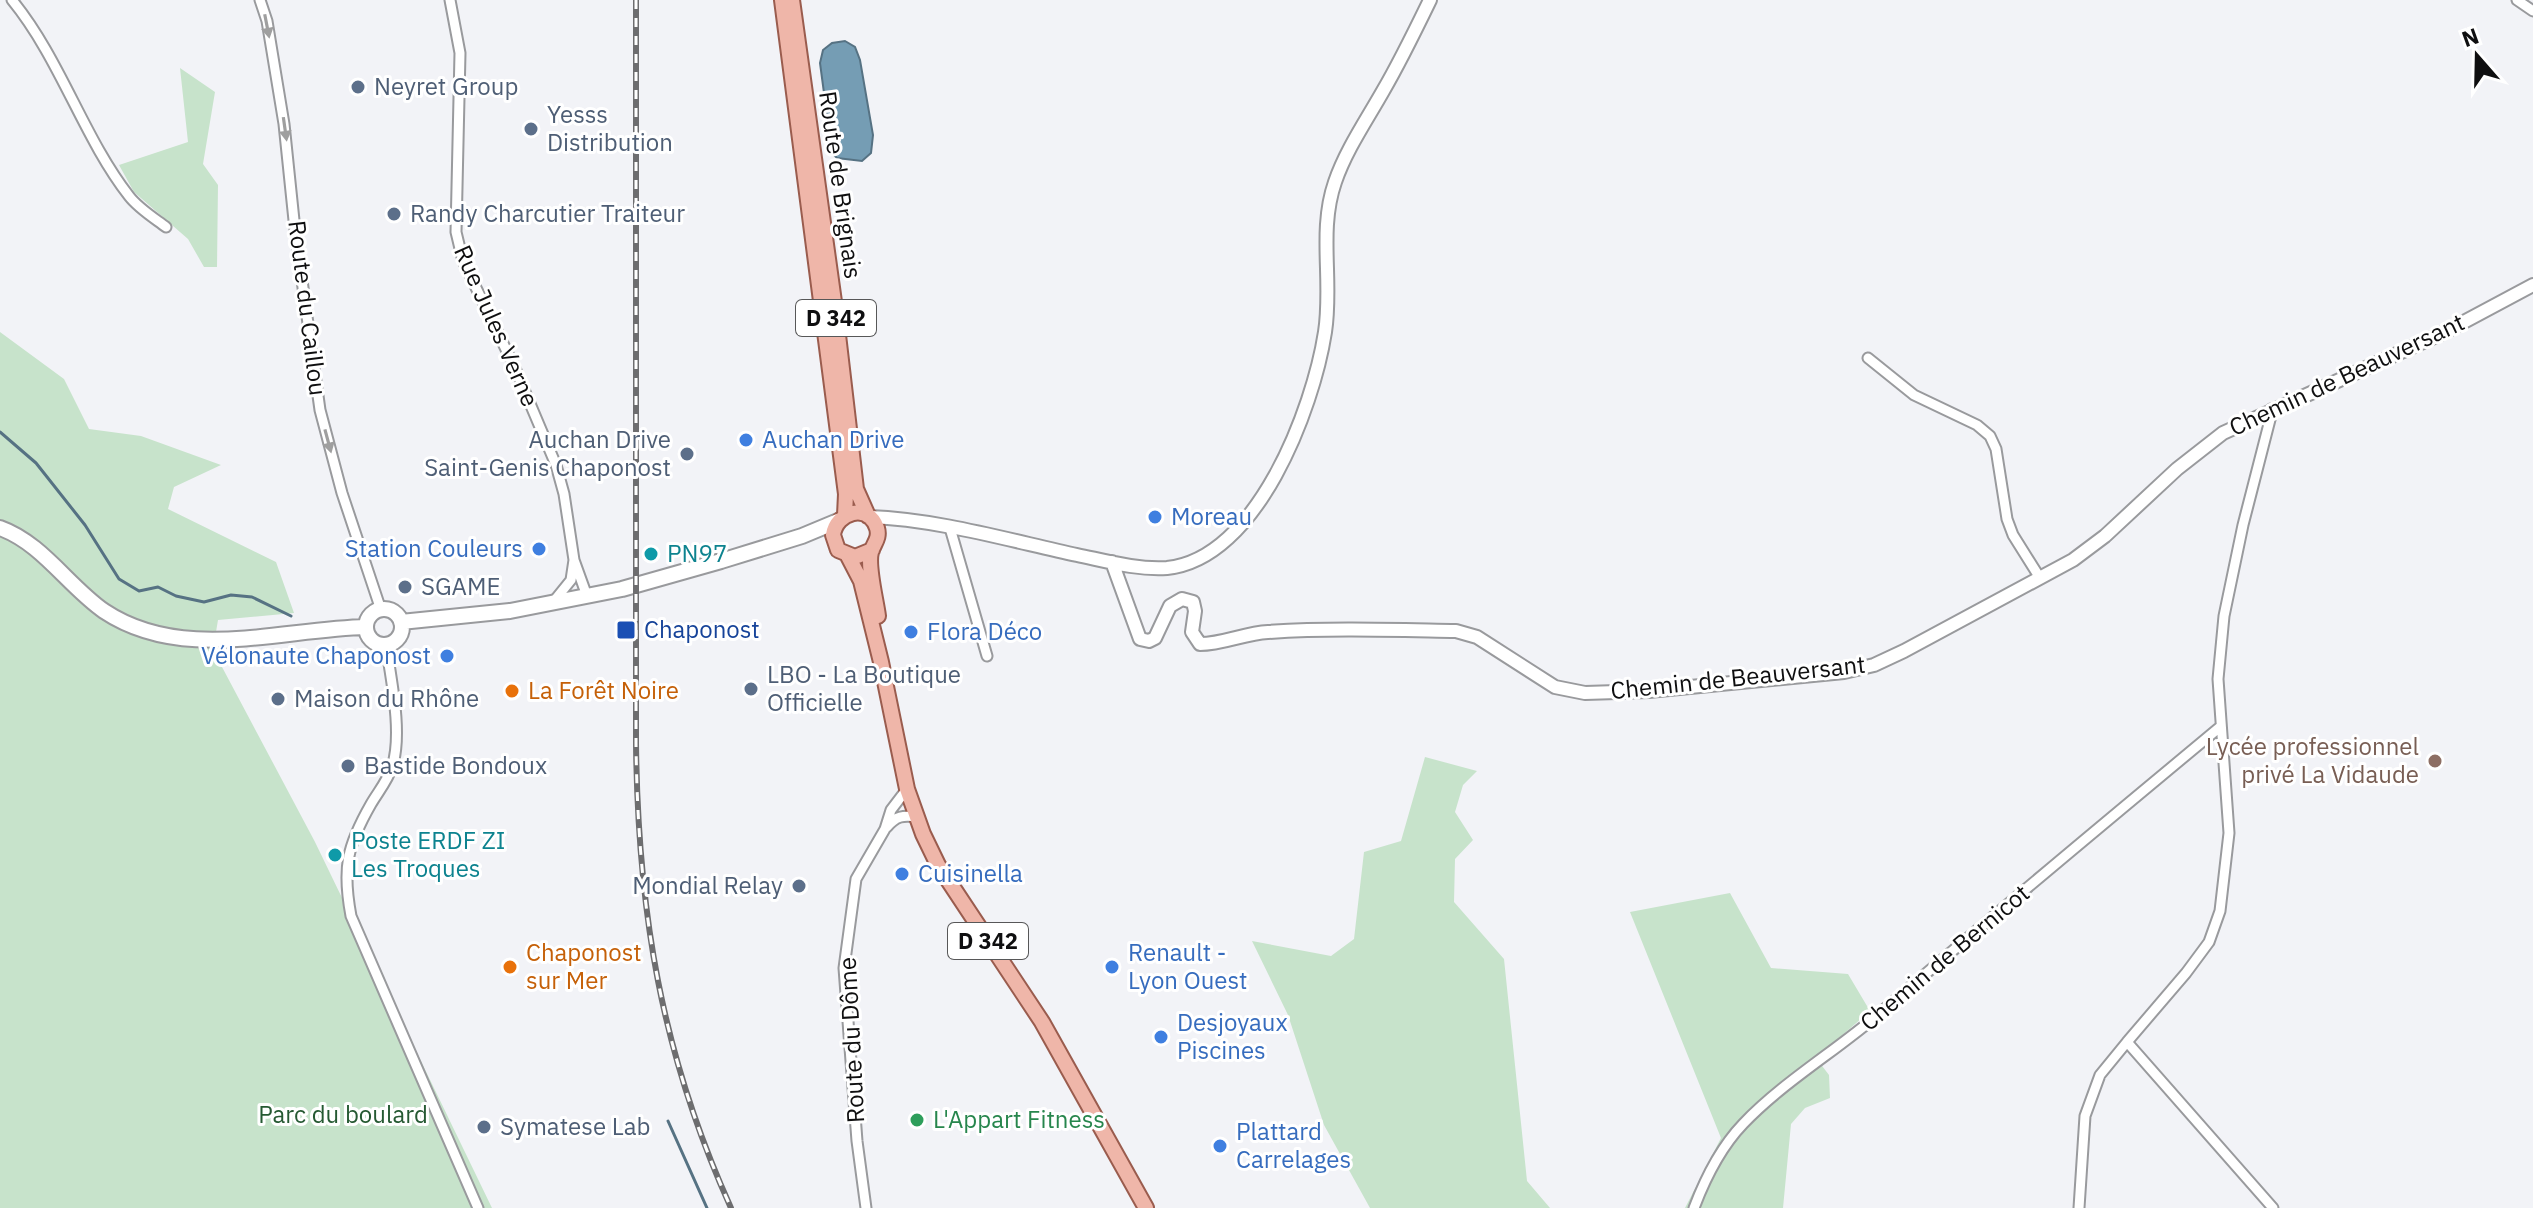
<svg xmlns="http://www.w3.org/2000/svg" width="2533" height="1208" viewBox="0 0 2533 1208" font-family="'IBM Plex Sans',sans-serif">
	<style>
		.green { fill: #c7e3cb }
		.water { fill: #759db4; stroke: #567283; stroke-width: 2 }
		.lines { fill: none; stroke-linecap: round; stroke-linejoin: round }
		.stream { stroke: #567283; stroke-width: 3 }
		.minor-casing { stroke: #999a9d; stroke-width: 13 }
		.tertiary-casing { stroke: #999a9d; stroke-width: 16 }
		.secondary-casing { stroke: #999a9d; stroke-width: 18 }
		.primary-casing { stroke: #9a5c4e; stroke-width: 18 }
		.minor { stroke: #fff; stroke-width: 9 }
		.tertiary { stroke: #fff; stroke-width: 12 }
		.secondary { stroke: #fff; stroke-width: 14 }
		.primary { stroke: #efb6a9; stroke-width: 14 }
		.rail-casing { stroke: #6d6d6f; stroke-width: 6 }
		.rail { stroke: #fff; stroke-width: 3; stroke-dasharray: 9; stroke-linecap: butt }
		.oneway { fill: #9f9f9f }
		.service-dot { fill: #5c6f8a; stroke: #fff; stroke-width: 3 }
		.shop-dot { fill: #3f7fe0; stroke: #fff; stroke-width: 3 }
		.culture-dot { fill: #0f9aa8; stroke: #fff; stroke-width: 3 }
		.transit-dot { fill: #1a4fb4; stroke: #fff; stroke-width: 3 }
		.food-dot { fill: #e8710a; stroke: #fff; stroke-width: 3 }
		.education-dot { fill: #8d6e63; stroke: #fff; stroke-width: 3 }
		.leisure-dot { fill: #2e9e5b; stroke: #fff; stroke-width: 3 }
		.labels { text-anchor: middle; stroke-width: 6; stroke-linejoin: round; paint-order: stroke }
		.shield { fill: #fff; stroke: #575758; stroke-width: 2 }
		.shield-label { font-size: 22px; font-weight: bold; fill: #0f0f10 }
		.service-label { font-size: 24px; fill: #4e5e75; stroke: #fff; text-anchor: start }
		.street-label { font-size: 24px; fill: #0f0f10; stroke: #fff }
		.shop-label { font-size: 24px; fill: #366cbe; stroke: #fff; text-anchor: start }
		.culture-label { font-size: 24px; fill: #0d838f; stroke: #fff; text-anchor: start }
		.transit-label { font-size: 24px; fill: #164399; stroke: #fff; text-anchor: start }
		.food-label { font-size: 24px; fill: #c56008; stroke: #fff; text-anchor: start }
		.education-label { font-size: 24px; fill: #785e54; stroke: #fff; text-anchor: end }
		.park-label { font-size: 24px; fill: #255932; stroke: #fff }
		.leisure-label { font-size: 24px; fill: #27864d; stroke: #fff; text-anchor: start }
	</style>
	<rect width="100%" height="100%" fill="#f2f3f7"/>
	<!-- green -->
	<path class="green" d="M180,68l35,24 -12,72 15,21 -1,82h-13l-16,-28 -54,-47 -15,-27 69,-23z
		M0,332l64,47 25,50 52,7 80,29 -47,22 -6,22 108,53 18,51 -76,7 -5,30 102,192 177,366h-492z
		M1425,757l52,14 -14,14 -8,27 18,28 -18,19 -1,43 50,57 23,222 23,27h-180l-46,-83 -36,-110 -36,-74 79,15 23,-17 10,-87 37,-11z
		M1730,893l41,75 77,6 22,37 -54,47 13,17 1,23 -25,10 -14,16 -8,84h-98l36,-70 -91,-226z"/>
	<!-- water -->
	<path class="water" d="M845,41l10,6 5,13 13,75 -2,18 -9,8 -25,-3 -5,-5 -12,-90 3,-13 9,-7z"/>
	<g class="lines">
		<!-- stream -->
		<path class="stream" d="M0,432l36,31 49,62 34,54 20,12 19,-4 18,9 28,6 27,-7 21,2 39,19
			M668,1121l39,87"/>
		<defs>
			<path id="minor" d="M12,0c49,60 71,137 117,196 9,12 25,22 37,31
				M260,0l7,21 17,103 11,106 25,180 22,83 39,117
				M450,0l10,53 -4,179 7,29 52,107 41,97 8,29 10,66 13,36
				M2517,0l16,11
				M1868,358l46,37 63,30 13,11 6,13 11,70 6,16 27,43
				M2271,409l1,3 -29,113 -19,91 -6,63 11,154 -9,78 -11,31 -23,31 -59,69 146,166
				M950,528l37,128
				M554,601l17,-21 3,-20
				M386,645c5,34 17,89 6,122 -4,13 -14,25 -21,37 -24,42 -29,64 -20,112l127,292
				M887,827c9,-11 16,-12 30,-10
				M866,1208l-9,-67 -13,-173 12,-89 29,-50 6,-19 16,-21
				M1694,1208c11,-29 27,-61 49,-84 40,-42 93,-73 137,-111 112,-97 226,-191 340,-286
				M2079,1208l6,-92 15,-41 27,-33"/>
			<path id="tertiary" d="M870,517c66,2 142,24 207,38 29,6 60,15 90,13 90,-9 146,-159 158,-236 8,-51 -7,-101 10,-150 11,-32 31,-61 48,-91 17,-29 32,-60 47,-91
				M1112,562l28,77 9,2 6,-3 15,-32 12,-7 11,3 2,9 -3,21 8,12c23,0 45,-11 68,-12 63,-4 125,-2 188,-1l21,6 78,50 30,6 64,-2 195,-19 30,-7 30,-14 169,-91 32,-24 72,-67 46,-36 222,-101 88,-47"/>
			<path id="secondary" d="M0,528c42,15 68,58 104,83 78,52 176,18 262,16
				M366 627a18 18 0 1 1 36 0a18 18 0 1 1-36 0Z
				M401,622l109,-11 112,-22 99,-28 81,-25 36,-15"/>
			<path id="primary" d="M782,0l64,494 -1,21
				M792,0l43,309 21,180 12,27
				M872,550l-17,7 -17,-7 -5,-15c3,-23 35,-33 44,-7 3,10 -3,15 -6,24 -4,14 5,48 7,64
				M848,556l13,25 20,81 26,127 16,45 15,31 104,157 104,186"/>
		</defs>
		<!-- minor casing -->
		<use href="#minor" class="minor-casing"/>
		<!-- tertiary casing -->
		<use href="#tertiary" class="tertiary-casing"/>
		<!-- secondary casing -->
		<use href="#secondary" class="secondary-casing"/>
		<!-- primary casing -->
		<use href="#primary" class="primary-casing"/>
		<!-- minor -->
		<use href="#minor" class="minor"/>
		<!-- tertiary -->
		<use href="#tertiary" class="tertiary"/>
		<!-- secondary -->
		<use href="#secondary" class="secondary"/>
		<!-- primary -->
		<use href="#primary" class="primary"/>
		<defs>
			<path id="rail" d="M636,0v744c2,168 25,309 95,464"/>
		</defs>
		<!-- rail casing -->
		<use href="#rail" class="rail-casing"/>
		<!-- rail -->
		<use href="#rail" class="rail"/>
	</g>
	<!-- one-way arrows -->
	<defs><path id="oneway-solid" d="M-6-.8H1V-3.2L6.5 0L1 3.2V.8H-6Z" transform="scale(2)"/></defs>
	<g class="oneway">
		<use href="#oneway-solid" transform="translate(267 26) rotate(79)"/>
		<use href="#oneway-solid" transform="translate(285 129) rotate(82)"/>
		<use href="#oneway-solid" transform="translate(328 441) rotate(75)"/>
	</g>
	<!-- markers -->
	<g class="service-dot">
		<circle cx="358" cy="87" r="8"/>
		<circle cx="531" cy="129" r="8"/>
		<circle cx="394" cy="214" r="8"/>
		<circle cx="687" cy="454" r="8"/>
		<circle cx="405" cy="587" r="8"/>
		<circle cx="751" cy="689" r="8"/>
		<circle cx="278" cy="699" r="8"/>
		<circle cx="348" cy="766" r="8"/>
		<circle cx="799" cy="886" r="8"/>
		<circle cx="484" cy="1127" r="8"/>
	</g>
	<g class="shop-dot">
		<circle cx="746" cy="440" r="8"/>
		<circle cx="1155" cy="517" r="8"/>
		<circle cx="539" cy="549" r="8"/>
		<circle cx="911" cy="632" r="8"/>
		<circle cx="447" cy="656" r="8"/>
		<circle cx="902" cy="874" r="8"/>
		<circle cx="1112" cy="967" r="8"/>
		<circle cx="1161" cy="1037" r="8"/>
		<circle cx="1220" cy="1146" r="8"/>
	</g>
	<g class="culture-dot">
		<circle cx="651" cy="554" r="8"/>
		<circle cx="335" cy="855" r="8"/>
	</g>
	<rect class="transit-dot" x="616" y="620" width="20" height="20" rx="4"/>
	<g class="food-dot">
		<circle cx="512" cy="691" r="8"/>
		<circle cx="510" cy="967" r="8"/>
	</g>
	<circle class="education-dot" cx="2435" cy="761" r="8"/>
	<circle class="leisure-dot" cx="917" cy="1120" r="8"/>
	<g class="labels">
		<!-- shield labels -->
		<g class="shield">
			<rect x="796" y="300" width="80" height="36" rx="6"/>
			<rect x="948" y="923" width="80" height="36" rx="6"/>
		</g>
		<g class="shield-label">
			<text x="836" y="326">D 342</text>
			<text x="988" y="949">D 342</text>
		</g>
		<!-- service labels -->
		<g class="service-label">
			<text x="374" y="95">Neyret Group</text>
			<text x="547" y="123">Yesss<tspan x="547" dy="28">Distribution</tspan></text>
			<text x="410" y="222">Randy Charcutier Traiteur</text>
			<text x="671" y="448" text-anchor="end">Auchan Drive<tspan x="671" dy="28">Saint-Genis Chaponost</tspan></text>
			<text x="421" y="595">SGAME</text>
			<text x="767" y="683">LBO - La Boutique<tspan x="767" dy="28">Officielle</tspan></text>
			<text x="294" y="707">Maison du Rhône</text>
			<text x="364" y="774">Bastide Bondoux</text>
			<text x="783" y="894" text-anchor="end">Mondial Relay</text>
			<text x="500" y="1135">Symatese Lab</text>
		</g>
		<!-- street labels -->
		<g class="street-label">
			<text transform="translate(840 185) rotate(82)" y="8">Route de Brignais</text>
			<text transform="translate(307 308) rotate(83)" y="8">Route du Caillou</text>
			<text transform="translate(496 326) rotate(66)" y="8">Rue Jules Verne</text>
			<text transform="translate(2347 375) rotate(-25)" y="8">Chemin de Beauversant</text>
			<text transform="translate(1738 678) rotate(-6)" y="8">Chemin de Beauversant</text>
			<text transform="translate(1945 958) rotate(-40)" y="8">Chemin de Bernicot</text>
			<text transform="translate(852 1040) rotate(-93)" y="8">Route du Dôme</text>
		</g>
		<!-- shop labels -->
		<g class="shop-label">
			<text x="762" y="448">Auchan Drive</text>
			<text x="1171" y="525">Moreau</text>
			<text x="523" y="557" text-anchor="end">Station Couleurs</text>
			<text x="927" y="640">Flora Déco</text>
			<text x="431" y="664" text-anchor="end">Vélonaute Chaponost</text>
			<text x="918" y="882">Cuisinella</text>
			<text x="1128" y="961">Renault -<tspan x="1128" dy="28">Lyon Ouest</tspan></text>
			<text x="1177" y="1031">Desjoyaux<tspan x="1177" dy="28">Piscines</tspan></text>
			<text x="1236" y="1140">Plattard<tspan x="1236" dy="28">Carrelages</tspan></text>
		</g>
		<!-- culture labels -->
		<g class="culture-label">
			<text x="667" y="562">PN97</text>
			<text x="351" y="849">Poste ERDF ZI<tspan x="351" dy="28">Les Troques</tspan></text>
		</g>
		<!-- transit labels -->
		<g class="transit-label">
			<text x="644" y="638">Chaponost</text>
		</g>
		<!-- food labels -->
		<g class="food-label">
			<text x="528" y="699">La Forêt Noire</text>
			<text x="526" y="961">Chaponost<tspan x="526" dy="28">sur Mer</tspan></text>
		</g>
		<!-- education labels -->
		<g class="education-label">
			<text x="2419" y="755">Lycée professionnel<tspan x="2419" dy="28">privé La Vidaude</tspan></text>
		</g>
		<!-- park labels -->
		<g class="park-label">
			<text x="343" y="1123">Parc du boulard</text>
		</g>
		<!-- leisure labels -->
		<g class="leisure-label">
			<text x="933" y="1128">L'Appart Fitness</text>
		</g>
	</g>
	<!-- north arrow -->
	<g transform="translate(2477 56) rotate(340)" stroke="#ffffff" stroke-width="6" paint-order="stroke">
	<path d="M0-6L14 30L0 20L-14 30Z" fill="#0f0f10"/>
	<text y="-12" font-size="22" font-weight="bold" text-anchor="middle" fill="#0f0f10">N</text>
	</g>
</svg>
